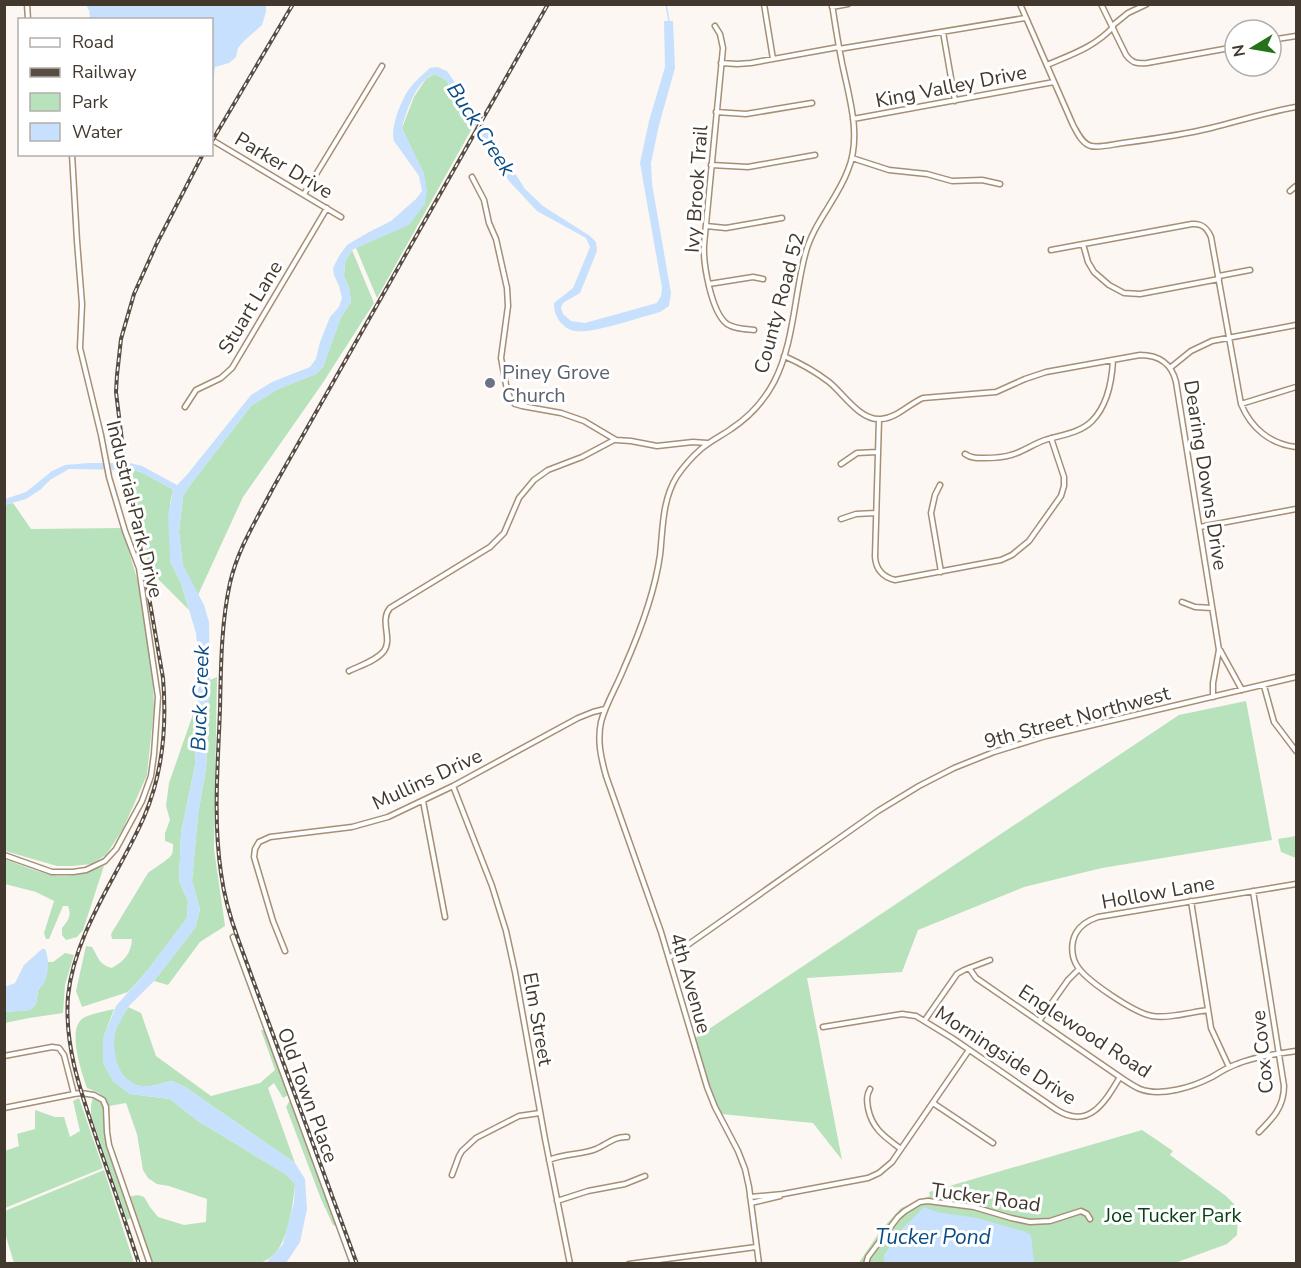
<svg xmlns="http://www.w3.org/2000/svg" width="1301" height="1268" viewBox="0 0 1301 1268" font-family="'Nunito Sans',sans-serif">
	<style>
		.green { fill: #b7e2bb }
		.water { fill: #c6e0fd }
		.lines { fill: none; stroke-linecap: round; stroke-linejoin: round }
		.stream { stroke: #c6e0fd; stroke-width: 1.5 }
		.minor-casing { stroke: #a68f74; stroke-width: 7 }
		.minor { stroke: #fff; stroke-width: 4 }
		.rail-casing { stroke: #574d43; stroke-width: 4 }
		.rail { stroke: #fff; stroke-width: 1.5; stroke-dasharray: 4.5; stroke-linecap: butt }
		.worship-dot { fill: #6b7280; stroke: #fff; stroke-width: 2 }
		.labels { text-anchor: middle; stroke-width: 6; stroke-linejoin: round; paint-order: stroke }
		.street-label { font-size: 20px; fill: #42382d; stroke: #fff }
		.worship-label { font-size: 20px; fill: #5b616d; stroke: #fff; text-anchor: start }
		.park-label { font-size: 20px; fill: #094118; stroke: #fff }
		.water-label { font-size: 21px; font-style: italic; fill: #0a4c84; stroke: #fff }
	</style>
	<rect width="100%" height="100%" fill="#fcf7f2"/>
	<!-- green -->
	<path class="green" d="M434,74l12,6 28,45 -97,173 -21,-50 19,-9 52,-48 -18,-48 -7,-15 12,-31 12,-18z
		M352,250l22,53 -52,81 -79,113 -45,98 -15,-29 -4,-34 4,-36 8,-12 60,-78 27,-17 38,-15 7,-7 18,-50 10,-15 -2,-14 -5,-12 1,-14z
		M132,470l9,2 31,17 1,3 -3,11v58l11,22 8,27 -40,-40z
		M13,503l18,26 91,-1 16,54 15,97 1,29 -7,67 -24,54 -17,26 -15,9 -18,2h-16l-52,-15 -1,-346z
		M217,677l-3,172 11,77 -25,16 -32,43 -14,-4 41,-53 5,-19 -8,-28 6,-67 8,-45 4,-89z
		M198,700l-3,65 -14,68 -2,48 9,20 -1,17 -40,53 -19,21 -46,15 -6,-16 10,-45 6,1c7,11 6,17 20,21 12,-7 19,-14 20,-29h-20l-1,-5 37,-61c6,-5 22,-14 24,-19 1,-3 1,-6 1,-10l-8,-3v-8l5,-13 -4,-14 3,-23z
		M1246,701l26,139 -170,28 -78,19 -106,43 -16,42 -95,6 35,182 -29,-37 -92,-9 -12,-27 -15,-48 485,-324z
		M1296,836v22l-15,-6 -3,-13z
		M4,859c18,6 36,15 55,17 15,1 31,-5 45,-10l-21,64 -6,7 -11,3 -4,-5v-7c6,-7 10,-12 6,-22h-5l-14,33h-3l-2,-6 10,-32 -18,-9 -31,-8z
		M65,953l9,2 -9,30 -2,28 -34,5 -24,5 -1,-11 26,-2 6,-6 2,-14c10,-11 8,-14 9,-28h6z
		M128,1007l13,6 15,43 55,40 49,-13 15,-13 -14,-40h3l26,64 -7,4 -9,-15 -6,5 27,75 -110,-76 -13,-6c-10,2 -21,7 -32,5 -22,-4 -30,-35 -25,-54 2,-8 9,-17 13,-25z
		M114,1009l-11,30v23l10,19 17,13 40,5 28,22 89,54 8,9c-2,20 -7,61 -24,73 -3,3 -9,5 -13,7l-106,-1 -24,-66 10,-2 6,2 6,10 8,10 26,8 22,-3 1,-23 -38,-13 -12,-2 -9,-6 -5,-8 -6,-36 -11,-31 -17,3 -10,-13 -12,-5c-5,-15 -20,-57 -5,-69 6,-5 25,-8 32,-10z
		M93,1097l8,5 3,7 3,37 24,72 -4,2 -36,-105v-10z
		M79,1098l24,70 -98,40v-57l14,-5 -2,-12 18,-5v-19l20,7h9l6,20 10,-6 -7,-30z
		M290,1100l49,127 -6,-2 -12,-26 -35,-92z
		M1142,1130l31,21 -5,6 2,-2 56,41 12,12 -1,27 -10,9 -52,19 -315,1v-3l21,-31 20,-22 29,-12 -1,-4z
		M104,1170l30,93h-120l-9,-30v-22z"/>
	<!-- water -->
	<path class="water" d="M266,5v7l-4,13 -19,17 -5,6 -2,9 -7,6 -14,4 -2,16 -1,2v-65l-122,-1 -1,-9 -3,-5z
		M664,21h9l2,47 -16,57 -8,38 1,21 19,109 -2,13 -9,6c-20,5 -67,22 -85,19 -13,-2 -22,-16 -21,-28l19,-15 17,-41 -4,-9 -49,-27 -28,-30 -63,-101 -13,-6c-17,9 -26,35 -31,54l22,45 3,18 -2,13 -16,21 -57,25 -7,12 -1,14 5,12 2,14 -10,15 -18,50 -7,7 -38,15 -27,17 -60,78 -8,12 -4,36 4,33 21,40 5,17 1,58 -4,89 -8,45 -6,67 8,28 -5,19 -41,53 -26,26 -13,24 -1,15 3,18 7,13 14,9h14l20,-5 13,6 110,76 10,16 2,30 -7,33 -14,21h-20l17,-19 11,-42 1,-18 -8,-9 -89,-54 -28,-22 -40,-5 -17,-13 -10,-19v-23l13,-33 31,-35 40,-53 1,-17 -9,-20 2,-48 14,-68 4,-99 -3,-33 -15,-50 -11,-22 -2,-46 5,-23 -1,-3 -31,-17 -9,-2 -63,-1 -19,11 -10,10 -14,9 -21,6v-6l21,-7 26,-21 13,-6 24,-2h41l12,3 35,19 9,-9 65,-81 21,-13 38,-15 6,-8 4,-17 10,-25 9,-10 3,-9 -3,-12 -5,-11 -1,-7 6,-12 8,-11 22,-13 22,-11 25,-22 6,-8 -3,-15 -25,-35c-4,-13 6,-37 13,-49 6,-9 15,-17 23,-24l7,-1 10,4 46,67 32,51 18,17 47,30 6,6 1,9 -17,42 -17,10 -2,5 2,6 8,7 14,2 72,-20 4,-7 1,-8 -22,-125 9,-42 16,-54z
		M42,949h3c4,8 4,24 0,32 -1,4 -4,6 -7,9l-2,14 -6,6 -25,2v-25l10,-4 9,-18z
		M924,1207l13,5 40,6 49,14 5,3 3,28h-150v-8l18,-26z"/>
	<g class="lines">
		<!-- stream -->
		<path class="stream" d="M666,4l3,17"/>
		<defs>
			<path id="minor" d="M27,4l1,16
				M764,4l9,55
				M1020,4l53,121c4,7 9,19 18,21 9,2 23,-2 32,-3 30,-4 59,-8 88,-15 28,-7 56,-16 85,-21
				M1101,4l25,51c6,8 11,9 21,8l88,-16
				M832,7l16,-3
				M715,26l5,8 3,14 -19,197c-1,18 7,67 23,79 8,5 17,5 27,6
				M1112,26l16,-13 19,-9
				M943,32l12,69
				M1271,40l25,-4
				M839,49l186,-31
				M721,63l16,1 14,-1 88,-16
				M1047,65c23,-10 48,-18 66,-38
				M716,112l30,2 66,-11
				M853,119l201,-37
				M212,140l129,77
				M852,158l37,12 38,4 25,7 30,-1 18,4
				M711,165l37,2 67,-12
				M472,177l12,23 5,23 7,16 11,49 1,18 -7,52 6,32 4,10 4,4 7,2 39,7 23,8 32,19 15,1 26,5 36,-4 14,1
				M1290,191l6,-5
				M304,194l78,-128
				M706,226l20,2 56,-10
				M1083,244l5,18 6,10 15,13 15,8 16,1 79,-15
				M1051,250l141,-26c10,-1 15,4 19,13l30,167c10,24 29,40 55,43
				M1219,276l31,-6
				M709,284l44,-7 10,2
				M784,356c16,7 32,16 45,26 15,12 31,39 52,37 16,-1 28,-15 42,-21l73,-6 29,-13 21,-7 94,-17c19,0 32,9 36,27l43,268 -6,33v14
				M1170,368l21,-17 21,-10 84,-16
				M1241,404l55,-17
				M185,407l11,-17 25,-12 11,-10 95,-160
				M879,419l-4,138c1,13 8,20 20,23l106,-20 11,-5 17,-14 32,-45 3,-10v-9l-13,-39
				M965,454c6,4 11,4 18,4 9,0 19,0 28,-3 12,-3 22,-11 34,-15 16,-5 35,-7 47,-19 15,-15 20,-41 21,-61
				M841,464l16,-11 20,-1
				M940,485l-5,10 -4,18 10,59
				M841,519l15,-5 19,-1
				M1200,527l96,-18
				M1182,602l13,5 17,1
				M1220,650l22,40
				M349,671c10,-5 27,-10 35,-20 9,-13 -5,-30 6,-43l100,-61 14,-14 15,-35 15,-18 14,-10 34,-13 32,-17
				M1264,686l10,36 22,29
				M453,786l39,100 14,45 9,41 30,167 25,125
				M423,801l22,116
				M4,855l48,17h21l13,-2 19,-9 11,-12 26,-48 9,-25 3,-22 4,-57 -19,-129 -14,-37 -16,-54 -8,-42 -21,-87 2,-44 -5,-63 -5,-87
				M1253,891l31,195c0,21 -11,32 -25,46
				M1191,901l20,127 18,39
				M233,937l120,327
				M285,951l-12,-30 -19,-64 1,-8 4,-7 11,-5 82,-10 36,-10 65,-31 125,-68 15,-6 12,-3
				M669,958l209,-147 41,-25 35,-18 40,-16 52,-16 250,-59
				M969,968l7,10 144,99c6,4 13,9 20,12 21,8 53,-2 72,-12 8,-5 16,-10 25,-13 19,-8 40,-10 59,-13
				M1208,1010c-17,2 -40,9 -56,6 -17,-3 -68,-36 -76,-52 -5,-9 -5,-22 0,-31 5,-9 13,-13 22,-16l198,-33
				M925,1020l32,-46 7,-4 26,-10
				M1039,1021l29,-41 11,-11
				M823,1027l79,-13 14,2 36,22 105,72c32,20 48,-8 63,-33
				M4,1056l48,-9 7,1 5,7 10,39
				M870,1089c-4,7 -3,12 -2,19 4,21 17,29 33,41
				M933,1103l60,40
				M4,1108l70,-14 7,-1 13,2 9,5 3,7 1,25 2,13 41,119
				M549,1160c16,-7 33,-5 47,-11 10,-4 19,-13 31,-12
				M452,1175l7,-19 3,-5 14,-13 43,-22 21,-3
				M750,1197l33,-3 85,-16 11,-5 13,-11 77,-112
				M557,1201l31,-10 37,-7 20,-8
				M751,1203l29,-7
				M629,1264l127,-17
				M759,1264l-10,-77 -4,-18 -7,-18 -23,-44 -8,-20 -46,-155 -55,-156c-5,-18 -9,-35 -5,-54 5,-19 16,-36 23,-54 15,-34 31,-76 36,-113 3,-27 2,-55 17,-79 7,-10 15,-19 24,-27 9,-8 20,-13 30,-20 18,-12 33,-28 43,-47 20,-39 20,-85 31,-127 8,-32 32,-55 43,-85 14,-34 1,-73 -6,-107 -4,-20 -7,-39 -10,-59
				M866,1264l2,-7 30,-40 7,-6 15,-9 8,-1 46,6 37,11 19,4 20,-1 31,-10 6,3 3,5"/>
		</defs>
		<!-- minor casing -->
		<use href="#minor" class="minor-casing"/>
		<!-- minor -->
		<use href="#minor" class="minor"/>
		<defs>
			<path id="rail" d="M212,141l81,-137
				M139,1264c-13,-41 -27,-81 -41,-121 -16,-48 -34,-95 -30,-147 7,-65 50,-120 76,-179 19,-44 23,-92 19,-139l-41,-237 -6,-49 1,-17 4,-36 13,-45 23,-51 46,-89
				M357,1264l-119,-325c-8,-22 -14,-43 -17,-66 -8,-54 -3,-109 -1,-164 1,-42 1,-85 10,-126 8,-35 27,-64 43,-95l275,-484"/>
		</defs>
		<!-- rail casing -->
		<use href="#rail" class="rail-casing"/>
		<!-- rail -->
		<use href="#rail" class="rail"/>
	</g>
	<!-- markers -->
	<circle class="worship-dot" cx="490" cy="383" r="6"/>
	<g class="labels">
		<!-- street labels -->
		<g class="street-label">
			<text transform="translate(951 86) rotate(-11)" y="7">King Valley Drive</text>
			<text transform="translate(284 165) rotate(31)" y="7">Parker Drive</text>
			<text transform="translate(696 189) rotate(-86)" y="7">Ivy Brook Trail</text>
			<text transform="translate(779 303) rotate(-75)" y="7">County Road 52</text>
			<text transform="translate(250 307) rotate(-59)" y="7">Stuart Lane</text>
			<text transform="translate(1206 475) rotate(81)" y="7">Dearing Downs Drive</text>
			<text transform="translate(135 509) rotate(76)" y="7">Industrial Park Drive</text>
			<text transform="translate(1077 717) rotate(-15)" y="7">9th Street Northwest</text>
			<text transform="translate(427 779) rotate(-25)" y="7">Mullins Drive</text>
			<text transform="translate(1158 892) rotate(-10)" y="7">Hollow Lane</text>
			<text transform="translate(691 983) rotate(74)" y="7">4th Avenue</text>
			<text transform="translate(538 1019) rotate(80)" y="7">Elm Street</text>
			<text transform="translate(1085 1031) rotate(33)" y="7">Englewood Road</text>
			<text transform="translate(1262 1052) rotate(-96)" y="7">Cox Cove</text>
			<text transform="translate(1006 1055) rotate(33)" y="7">Morningside Drive</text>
			<text transform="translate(308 1095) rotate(70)" y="7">Old Town Place</text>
			<text transform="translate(986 1197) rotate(8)" y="7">Tucker Road</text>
		</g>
		<!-- worship labels -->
		<g class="worship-label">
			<text x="502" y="379">Piney Grove<tspan x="502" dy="23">Church</tspan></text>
		</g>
		<!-- park labels -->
		<g class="park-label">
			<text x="1173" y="1222">Joe Tucker Park</text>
		</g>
		<!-- water labels -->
		<g class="water-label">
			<text transform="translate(481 129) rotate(57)" y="7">Buck Creek</text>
			<text transform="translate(200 698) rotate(-88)" y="7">Buck Creek</text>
			<text x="933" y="1244">Tucker Pond</text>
		</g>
	</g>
	<!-- border -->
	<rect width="1301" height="1268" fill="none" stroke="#42382d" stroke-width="12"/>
	<!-- legend -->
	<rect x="18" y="18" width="195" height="138" fill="#ffffff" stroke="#b3afab" stroke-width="1.5"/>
	<rect x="30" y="38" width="30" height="9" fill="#ffffff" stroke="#b3afab" stroke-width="1.5"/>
	<text x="72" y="48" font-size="18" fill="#42382d">Road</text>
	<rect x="30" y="68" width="30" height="9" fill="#574d43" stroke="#b3afab" stroke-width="1.5"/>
	<text x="72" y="78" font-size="18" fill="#42382d">Railway</text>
	<rect x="30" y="93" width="30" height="18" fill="#b7e2bb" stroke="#b3afab" stroke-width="1.5"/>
	<text x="72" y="108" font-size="18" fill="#42382d">Park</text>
	<rect x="30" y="123" width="30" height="18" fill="#c6e0fd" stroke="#b3afab" stroke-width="1.5"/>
	<text x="72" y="138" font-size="18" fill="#42382d">Water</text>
	<!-- north arrow -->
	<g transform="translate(1253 48) rotate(259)"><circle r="28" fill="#ffffff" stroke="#b3afab" stroke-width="1.5"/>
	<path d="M0-4.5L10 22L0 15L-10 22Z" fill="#24731b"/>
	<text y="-9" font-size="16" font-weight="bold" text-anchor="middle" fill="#42382d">N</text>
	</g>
</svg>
